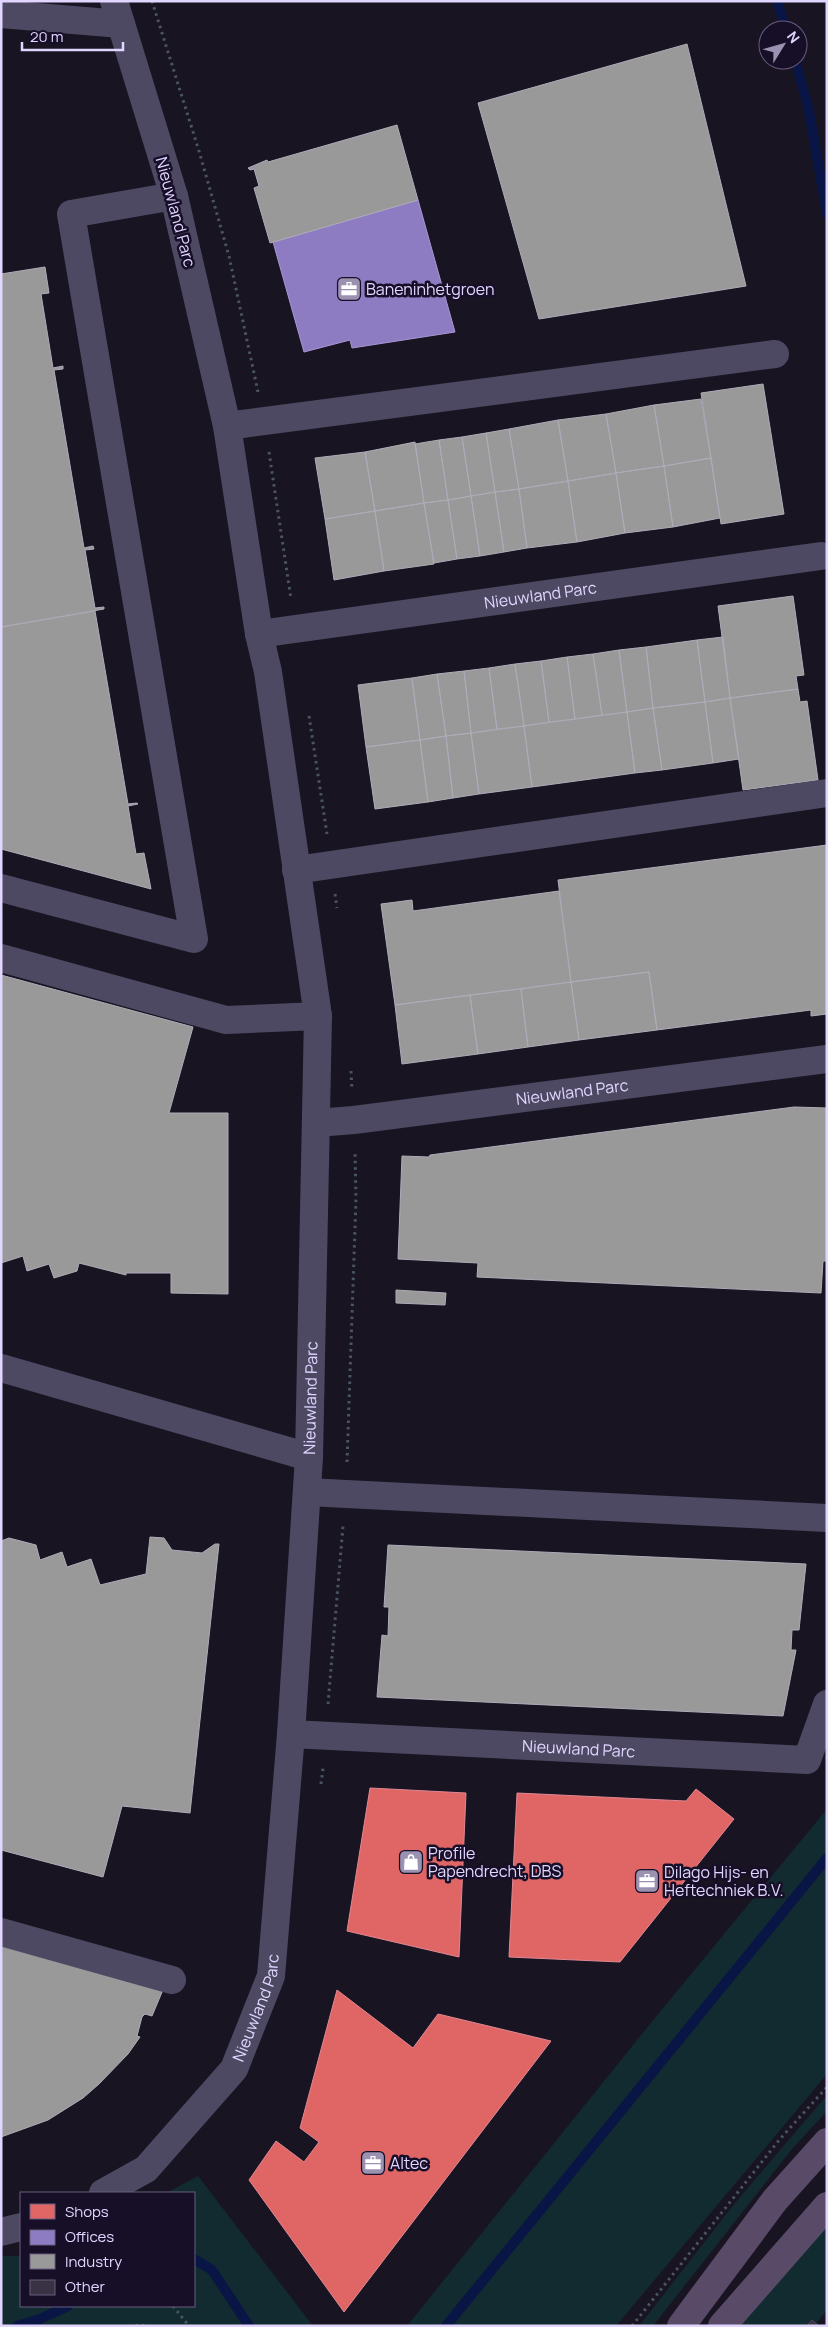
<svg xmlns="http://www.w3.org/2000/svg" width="828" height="2327" viewBox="0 0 828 2327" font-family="Manrope,sans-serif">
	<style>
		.green { fill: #122b31 }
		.shops { fill: #e06666; stroke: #e08894 }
		.offices { fill: #8e7cc3; stroke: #a797d5 }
		.industry { fill: #999; stroke: #afabb8 }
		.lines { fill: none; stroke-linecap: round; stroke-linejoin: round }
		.stream { stroke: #091545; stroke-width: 10 }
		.building { fill: #393245; stroke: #473f57 }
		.path { stroke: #495465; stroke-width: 3; stroke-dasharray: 2.5 4; stroke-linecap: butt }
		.minor { stroke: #4e4963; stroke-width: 28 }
		.major { stroke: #594a68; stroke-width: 28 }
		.labels { text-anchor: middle; stroke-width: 5; stroke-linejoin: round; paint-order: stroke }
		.street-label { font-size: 16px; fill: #e1d6ff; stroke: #170e28 }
		.poi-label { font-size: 16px; fill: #e1d6ff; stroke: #170e28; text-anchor: start }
	</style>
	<rect width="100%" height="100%" fill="#191422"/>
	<!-- green -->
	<path class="green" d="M827,1809v265l-211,252h-209l243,-302z
		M827,2095v16l-35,38 -139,177h-14l96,-123z
		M198,2176l115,150h-312v-70h20v50h173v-113h-28z
		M827,2218v92l-13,16h-84z"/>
	<!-- shops -->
	<path class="shops" d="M370,1788l96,5 -7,164 -112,-26z
		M696,1789l38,30 -114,143 -111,-5 8,-164 169,8z
		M337,1990l76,58 25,-34 113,27 -207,271 -95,-132 27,-39 28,21 15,-20 -19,-14z"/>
	<!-- offices -->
	<path class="offices" d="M418,200l37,132 -103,16 -2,-8 -46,12 -31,-110z"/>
	<!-- industry -->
	<path class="industry" d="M687,44l59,242 -207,33 -61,-216z
		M397,125l21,75 -148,43 -16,-55 5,-2 -5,-17 -4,1 -2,-2 19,-8 1,2z
		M45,267l4,26 -8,1 12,74 10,-2v3l-9,1 30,178 9,-2 1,3 -9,1 10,58 9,-1v2l-103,18v-353z
		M763,384l21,130 -63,10 -20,-131z
		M701,399l10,59 -47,8 -10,-61z
		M654,405l10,61 -48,7 -10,-59z
		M606,414l10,59 -48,8 -10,-61z
		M558,420l10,61 -49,8 -10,-60z
		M509,429l10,60 -24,3 -9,-59z
		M486,433l9,59 -24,4 -9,-59z
		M462,437l9,59 -23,4 -9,-60z
		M439,440l9,60 -24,3 -9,-59z
		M415,442l9,61 -49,8 -10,-59z
		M365,452l10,59 -50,8 -10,-61z
		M711,458l9,60 -47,9 -9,-61z
		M664,466l9,61 -48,6 -9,-60z
		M616,473l9,60 -48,9 -9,-61z
		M568,481l9,61 -50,6 -8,-59z
		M519,489l8,59 -23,4 -9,-60z
		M495,492l9,60 -24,4 -9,-60z
		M471,496l9,60 -23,3 -9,-59z
		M448,500l9,59 -23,4 -10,-60z
		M424,503l10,61 -50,7 -9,-60z
		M375,511l9,60 -50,9 -9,-61z
		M793,596l11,79 -8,1 2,13 -68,9 -12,-92z
		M95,611l33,193 9,-1 1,1 -10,2 8,48 8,-1 7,36 -150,-40v-222z
		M723,637l7,61 -25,4 -8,-62z
		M697,640l8,62 -52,6 -7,-61z
		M646,647l7,61 -26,4 -8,-62z
		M619,650l8,62 -25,3 -9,-61z
		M593,654l9,61 -27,4 -8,-62z
		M567,657l8,62 -26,3 -8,-61z
		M541,661l8,61 -25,4 -9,-62z
		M515,664l9,62 -27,3 -8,-61z
		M489,668l8,61 -26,4 -7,-62z
		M464,671l7,62 -25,3 -9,-62z
		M437,674l9,62 -26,4 -8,-62z
		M412,678l8,62 -54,7 -8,-62z
		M798,689l2,13 7,-1 11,79 -75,10 -13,-92z
		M730,698l9,61 -26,4 -8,-61z
		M705,702l8,61 -51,7 -9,-62z
		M653,708l9,62 -27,3 -8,-61z
		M627,712l8,61 -103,14 -8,-61z
		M524,726l8,61 -53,7 -8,-61z
		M471,733l8,61 -26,4 -7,-62z
		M446,736l7,62 -25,4 -8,-62z
		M420,740l8,62 -53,7 -9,-62z
		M827,845v169l-16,2v-6l-154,20 -8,-58 -78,10 -13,-102z
		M559,891l12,91 -176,23 -14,-101 31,-4 1,11z
		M649,972l8,58 -78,10 -8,-58z
		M1,975l192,52 -24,86h59v181l-57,-1v-20h-45v2l-47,-12 -2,8 -23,7 -5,-14 -22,7 -4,-15 -22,7z
		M571,982l8,58 -51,7 -7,-58z
		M521,989l7,58 -50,7 -8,-59z
		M470,995l8,59 -76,10 -7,-59z
		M794,1107l33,1v153h-4l-2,32 -344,-16 1,-14 -80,-4 4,-103 27,1 1,-2z
		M396,1290l50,3 -1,12 -49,-2z
		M150,1537l14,1 8,12 30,3 13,-9h4l-29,269 -68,-7 -19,71 -102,-27v-309l8,-3 27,7 4,15 22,-8 5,15 24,-8 9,26 46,-11z
		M388,1545l418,19 -7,66h-7l-1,20h5l-13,66 -406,-19 5,-62 6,1 1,-29h-5z
		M1,1946l164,39 -13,31 -7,-2 -3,3 -5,19 3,1 -12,17 -29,30 -16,14 -35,22 -47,17z"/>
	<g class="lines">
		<!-- stream -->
		<path class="stream" d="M777,1l9,29
			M795,60l13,46 19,108
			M194,2259l18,11 37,56
			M17,2326l23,-7 28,-13
			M446,2326l381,-468"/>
	</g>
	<!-- building -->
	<path class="building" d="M812,2320l7,6h-12z
		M812,2320l7,6h-12z"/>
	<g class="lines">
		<!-- path -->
		<path class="path" d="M152,1l47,150 30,105 29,136
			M269,452l22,147
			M309,716l18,118
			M335,894l2,14
			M351,1071l1,19
			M347,1462l9,-263 -1,-48
			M328,1704l15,-178
			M321,1784l2,-16
			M173,2306l16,20
			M136,2326l4,-2 4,2
			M632,2326l148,-187 47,-52"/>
		<!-- minor -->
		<g class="minor">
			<path d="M1,14l120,10"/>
			<path d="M227,426l548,-72"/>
			<path id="s1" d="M259,634l562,-78"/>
			<path d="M296,870l531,-77"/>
			<path d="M1,888l193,51 -123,-725 103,-18"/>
			<path d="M1,958l225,62 92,-4"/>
			<path id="s2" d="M316,1123l38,-3 473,-61"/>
			<path d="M1,1368l308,89"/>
			<path d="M307,1492l520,26"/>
			<path id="s3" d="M291,1734l516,26 20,-56"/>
			<path d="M1,1932l171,48"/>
			<path id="s4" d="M103,2193l43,-24 88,-100 37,-93 20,-242 18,-277 9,-441 -50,-344 -9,-38 -32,-208 -53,-230 -60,-195"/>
			<path d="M1,2232l20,-5"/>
		</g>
		<!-- major -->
		<path class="major" d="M681,2326l94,-126 52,-58
			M722,2326l105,-120"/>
	</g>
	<!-- icons -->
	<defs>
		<symbol id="office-square" viewBox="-11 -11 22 22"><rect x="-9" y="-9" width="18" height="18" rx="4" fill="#9b92b2" stroke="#170e28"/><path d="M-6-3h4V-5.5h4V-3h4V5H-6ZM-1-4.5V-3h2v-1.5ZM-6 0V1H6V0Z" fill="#fff"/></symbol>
		<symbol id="shop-square" viewBox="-11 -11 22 22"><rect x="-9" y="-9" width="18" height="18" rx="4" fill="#9b92b2" stroke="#170e28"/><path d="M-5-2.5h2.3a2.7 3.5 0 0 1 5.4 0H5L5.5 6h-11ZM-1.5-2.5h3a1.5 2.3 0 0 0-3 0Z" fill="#fff"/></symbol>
	</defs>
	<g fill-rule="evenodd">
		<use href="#office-square" x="335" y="275" width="28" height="28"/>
		<use href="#shop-square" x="397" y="1848" width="28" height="28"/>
		<use href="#office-square" x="633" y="1867" width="28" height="28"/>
		<use href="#office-square" x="359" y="2149" width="28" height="28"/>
	</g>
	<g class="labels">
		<!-- street labels -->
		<g class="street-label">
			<text transform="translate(176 212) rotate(75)" y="6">Nieuwland Parc</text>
			<text dy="6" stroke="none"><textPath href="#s1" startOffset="284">Nieuwland Parc</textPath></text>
			<text dy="6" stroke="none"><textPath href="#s2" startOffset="258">Nieuwland Parc</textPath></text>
			<text dy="6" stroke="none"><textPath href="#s4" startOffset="862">Nieuwland Parc</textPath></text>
			<text dy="6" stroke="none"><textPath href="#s3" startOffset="288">Nieuwland Parc</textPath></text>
			<text dy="6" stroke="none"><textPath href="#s4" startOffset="248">Nieuwland Parc</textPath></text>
		</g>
		<!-- poi labels -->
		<g class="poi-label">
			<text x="366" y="295">Baneninhetgroen</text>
			<text x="428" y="1859">Profile<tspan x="428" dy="18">Papendrecht, DBS</tspan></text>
			<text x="664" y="1878">Dilago Hijs- en<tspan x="664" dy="18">Heftechniek B.V.</tspan></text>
			<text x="390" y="2169">Altec</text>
		</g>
	</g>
	<!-- border -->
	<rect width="828" height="2327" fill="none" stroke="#e1d6ff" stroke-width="5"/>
	<!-- legend -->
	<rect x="20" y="2192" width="175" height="115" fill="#170e28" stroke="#685e7e"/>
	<rect x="30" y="2204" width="25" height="15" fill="#e06666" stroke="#685e7e"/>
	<text x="65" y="2217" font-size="15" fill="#e1d6ff">Shops</text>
	<rect x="30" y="2230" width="25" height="15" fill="#8e7cc3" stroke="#685e7e"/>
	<text x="65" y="2242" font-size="15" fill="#e1d6ff">Offices</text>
	<rect x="30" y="2254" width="25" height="15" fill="#999999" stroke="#685e7e"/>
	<text x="65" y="2267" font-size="15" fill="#e1d6ff">Industry</text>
	<rect x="30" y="2280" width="25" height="15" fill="#393245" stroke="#685e7e"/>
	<text x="65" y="2292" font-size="15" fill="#e1d6ff">Other</text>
	<!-- north arrow -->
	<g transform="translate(783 45) rotate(53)"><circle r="24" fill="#170e28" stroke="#685e7e"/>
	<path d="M0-4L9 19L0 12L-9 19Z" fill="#9b92b2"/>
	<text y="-8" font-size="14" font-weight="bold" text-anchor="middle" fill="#e1d6ff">N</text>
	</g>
	<!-- scale -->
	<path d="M22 42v8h101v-8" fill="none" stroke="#e1d6ff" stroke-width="2.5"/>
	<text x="30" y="42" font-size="15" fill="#e1d6ff" stroke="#170e28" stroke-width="4" paint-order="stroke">20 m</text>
</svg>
